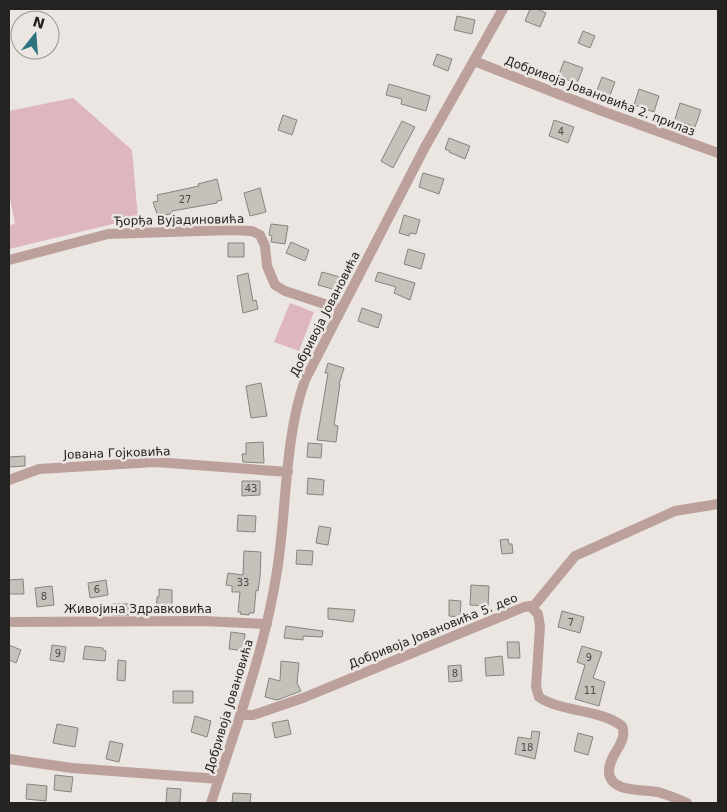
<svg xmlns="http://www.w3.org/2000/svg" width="727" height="812" viewBox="0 0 727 812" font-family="'DejaVu Sans',sans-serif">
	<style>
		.green { fill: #ddb6c0 }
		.building { fill: #c5c2bc; stroke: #86847f }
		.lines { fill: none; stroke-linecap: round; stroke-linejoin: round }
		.minor { stroke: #bba09b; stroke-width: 10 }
		.labels { text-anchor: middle; stroke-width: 5; stroke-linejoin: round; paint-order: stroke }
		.number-label { font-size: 10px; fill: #4d4b48 }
		.street-label { font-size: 12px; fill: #252321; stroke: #ece6e2 }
	</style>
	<rect width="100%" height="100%" fill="#ece6e2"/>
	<!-- green -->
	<path class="green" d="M73,98l59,52 6,68 -129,31v-23l6,-3 -6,-29v-83z
		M290,303l24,9 -15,39 -25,-9z"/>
	<!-- building -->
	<path class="building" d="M530,9h7l9,4 -6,14 -15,-6z
		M457,16l18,4 -3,14 -18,-4z
		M583,31l12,5 -5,12 -12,-5z
		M437,54l15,5 -4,12 -15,-6z
		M564,61l19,7 -6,15 -19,-6z
		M602,77l13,5 -6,16 -13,-5z
		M389,84l41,12 -4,15 -25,-7 1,-5 -16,-4z
		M639,89l20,7 -5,16 -20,-7z
		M680,103l21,7 -6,17 -11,-4 -1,2 -9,-3z
		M283,115l14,5 -5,15 -14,-5z
		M554,120l20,7 -6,16 -19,-7z
		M402,121l13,6 -22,41 -12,-7z
		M449,138l21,8 -5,13 -16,-7 1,-1 -5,-2z
		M423,173l21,6 -5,15 -20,-7z
		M217,179l5,21 -5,1v2l-45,8 1,2 -11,3v-3l-5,1 -4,-12 5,-1 -1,-6 42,-9 -1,-2z
		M260,188l6,24 -16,4 -6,-23z
		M404,215l16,5 -4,14 -6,-1 -1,3 -10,-3z
		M271,224l17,2 -3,18 -14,-2 1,-6 -3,-1z
		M291,242l18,8 -4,11 -19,-8z
		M228,243h16v14h-16z
		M408,249l17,5 -4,15 -17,-5z
		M322,272l18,5 -4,13 -18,-5z
		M378,272l37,11 -5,17 -16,-7 2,-6 -21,-6z
		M248,273l5,28 3,-1 2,9 -15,4 -6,-37z
		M362,308l20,7 -4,13 -20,-7z
		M328,363l16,5 -5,16h1l-6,41 4,1 -2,16 -19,-2 11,-67h-3z
		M261,383l6,33 -16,2 -5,-32z
		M263,442l1,21 -21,-1 -1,-8h4v-11z
		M308,443l14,1 -1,14 -14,-1z
		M25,456v10l-16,1v-10z
		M308,478l16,2 -1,15 -16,-1z
		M242,481h18v14l-18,1z
		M238,515l18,1 -1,16 -18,-1z
		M319,526l12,2 -3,17 -12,-2z
		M508,539l1,5h3l1,9 -11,1 -2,-14z
		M297,550l16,1 -1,14 -16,-1z
		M244,551l17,1 -1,25 -2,14 -2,-1 -2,23h-5v2l-9,-1 1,-2h-3l2,-20h-8v-6l-6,-1 2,-12 15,2z
		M23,579l1,15h-15v-14z
		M106,580l2,15 -18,3 -2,-15z
		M471,585l18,1 -1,20 -18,-1z
		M52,586l2,19 -17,2 -2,-19z
		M159,589l13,1v24h-16l1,-17h2z
		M449,600l12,1 -1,16 -11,-1z
		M112,604h17v11h-17z
		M328,608l27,2 -2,12 -25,-3z
		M562,611l22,6 -4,16 -22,-6z
		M286,626l37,5 -1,6 -19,-1v4l-19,-2z
		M231,632l14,2 -1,8h5l-1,9 -19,-2z
		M507,642h12l1,16h-12z
		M9,645l12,5 -5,13 -7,-3z
		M52,645l14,2 -2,15 -14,-2z
		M85,646l18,2v2l3,1 -1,10 -22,-2z
		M582,646l20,6 -9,26 12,4 -6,24 -24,-7 10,-34 -8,-3z
		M502,656l2,19 -18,1 -1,-18z
		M118,660l8,1 -1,20 -8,-1z
		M281,661l18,2 -2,20 4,8 -24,9 -12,-3 4,-19 11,3z
		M461,665l1,16 -13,1 -1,-16z
		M173,691h20v12h-20z
		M195,716l16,5 -4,16 -16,-5z
		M288,720l3,14 -16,4 -3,-15z
		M57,724l21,4 -3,19 -22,-4z
		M532,731l8,1 -5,27 -20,-5 3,-17 13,2z
		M578,733l15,4 -5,18 -14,-4z
		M110,741l13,3 -4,18 -13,-3z
		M55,775l18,2 -2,15 -17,-2z
		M27,784l20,2 -1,15 -20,-2z
		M167,788l14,1 -1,13 -14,1z
		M233,793l18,1 -1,9 -18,-1z"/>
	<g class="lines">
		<!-- minor -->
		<path class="minor" d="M474,61l128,50 116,42
			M9,260l99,-26 123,-4 21,1 8,4 5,11 2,20 8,19 10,6 55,18
			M9,480l30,-11 116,-7 133,10
			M533,607l42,-51 100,-45 43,-7
			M9,622l194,-1 64,3
			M240,715h13l50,-17 221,-91 6,-1 8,8 2,12 -4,61 3,10c21,15 61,12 83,29 7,16 -14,29 -13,46 1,21 34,17 49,20 10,3 20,7 29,11
			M9,759l63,9 147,11
			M211,803c25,-76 54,-153 66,-232 10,-62 7,-132 28,-191l120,-233 78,-138"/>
	</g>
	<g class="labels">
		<!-- number labels -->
		<g class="number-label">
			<text x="561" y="135">4</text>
			<text x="185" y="203">27</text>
			<text x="251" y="492">43</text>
			<text x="243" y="586">33</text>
			<text x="97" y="593">6</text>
			<text x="44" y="600">8</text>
			<text x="571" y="626">7</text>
			<text x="58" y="657">9</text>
			<text x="589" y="661">9</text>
			<text x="455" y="677">8</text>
			<text x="590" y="694">11</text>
			<text x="527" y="751">18</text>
		</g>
		<!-- street labels -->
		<g class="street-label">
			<text transform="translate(600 96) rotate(21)" y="4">Добривоја Јовановића 2. прилаз</text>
			<text transform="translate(179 220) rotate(-1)" y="4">Ђорђа Вујадиновића</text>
			<text transform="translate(325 314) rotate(-63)" y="4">Добривоја Јовановића</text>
			<text transform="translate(117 453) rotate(-2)" y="4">Јована Гојковића</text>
			<text x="138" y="613">Живојина Здравковића</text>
			<text transform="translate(433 631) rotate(-22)" y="4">Добривоја Јовановића 5. део</text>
			<text transform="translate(229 706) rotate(-73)" y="4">Добривоја Јовановића</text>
		</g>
	</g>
	<!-- border -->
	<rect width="727" height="812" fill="none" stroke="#252321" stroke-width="20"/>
	<!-- north arrow -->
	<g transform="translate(35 35) rotate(17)"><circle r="24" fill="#ece6e2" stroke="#9c9895"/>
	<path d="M0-4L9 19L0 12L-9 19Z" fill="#2c737f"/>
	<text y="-8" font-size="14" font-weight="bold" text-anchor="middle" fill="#252321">N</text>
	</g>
</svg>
